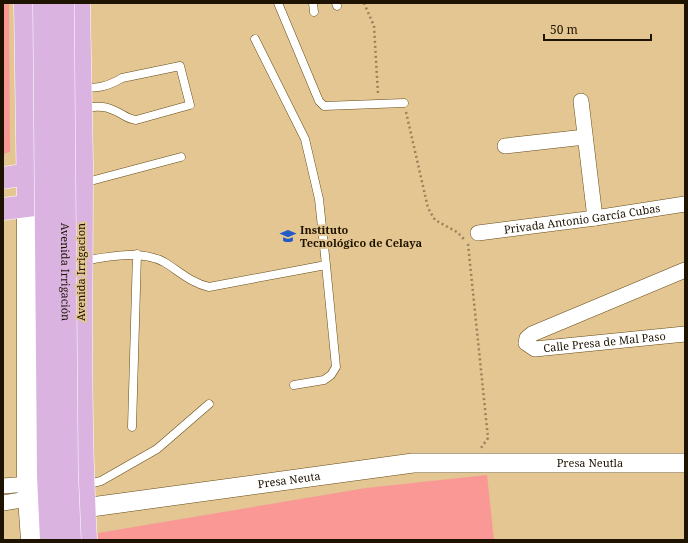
<svg xmlns="http://www.w3.org/2000/svg" width="688" height="543" viewBox="0 0 688 543" font-family="'Noto Serif',serif">
	<style>
		.green { fill: #fa9895 }
		.lines { fill: none; stroke-linecap: round; stroke-linejoin: round }
		.service-casing { stroke: #664c17; stroke-width: 9 }
		.minor-casing { stroke: #664c17; stroke-width: 16 }
		.tertiary-casing { stroke: #664c17; stroke-width: 20 }
		.secondary-casing { stroke: #664c17; stroke-width: 23 }
		.primary-casing { stroke: #fff; stroke-width: 23 }
		.path { stroke: #98825a; stroke-width: 2.5; stroke-dasharray: 2 3; stroke-linecap: butt }
		.service { stroke: #fff; stroke-width: 8 }
		.minor { stroke: #fff; stroke-width: 15 }
		.tertiary { stroke: #fff; stroke-width: 19 }
		.secondary { stroke: #fff; stroke-width: 22 }
		.primary { stroke: #dab3e1; stroke-width: 22 }
		.primary-bridge-casing { stroke: #fff; stroke-width: 23; stroke-linecap: butt }
		.primary-bridge { stroke: #dab3e1; stroke-width: 22 }
		.labels { text-anchor: middle; stroke-width: 4; stroke-linejoin: round; paint-order: stroke }
		.street-label { font-size: 11px; fill: #1e1301; stroke: #e3c691 }
		.poi-label { font-size: 11px; font-weight: bold; fill: #1e1301; stroke: #e3c691; text-anchor: start }
	</style>
	<rect width="100%" height="100%" fill="#e3c691"/>
	<!-- green -->
	<path class="green" d="M3,3h6l1,149 -7,2z
		M487,475l7,65h-396v-7l268,-45z"/>
	<g class="lines">
		<defs>
			<path id="service" d="M278,3l41,98 5,5 80,-3
				M313,3l1,9
				M336,3l1,3
				M81,88c17,0 26,-1 41,-10l58,-12 10,39 -54,15c-10,-1 -14,-7 -23,-10 -10,-5 -21,-3 -31,-2
				M83,183l98,-26
				M82,261c24,-4 59,-12 82,1 15,9 27,21 45,25l117,-22 -7,-66 -14,-60 -50,-100
				M294,385l30,-5 7,-5 5,-8 -10,-102
				M132,427l5,-173
				M84,485l17,-4 56,-32 52,-45"/>
			<g id="minor">
				<path d="M581,101l14,117"/>
				<path d="M505,146l80,-9"/>
				<path id="s1" d="M478,233l117,-15 90,-14"/>
				<path id="s2" d="M685,270l-153,64 -5,4 -1,5 9,6 150,-15"/>
				<path d="M3,486l25,-2"/>
				<path d="M3,503l25,-4"/>
			</g>
			<g id="tertiary">
				<path id="s3" d="M84,508l329,-45h272"/>
			</g>
			<path id="secondary" d="M28,206v278l4,56"/>
			<path id="primary" d="M25,3l3,203
				M79,3c1,53 2,107 3,160 0,126 -3,251 4,377
				M3,178l24,-4
				M3,209l39,-5"/>
		</defs>
		<!-- service casing -->
		<use href="#service" class="service-casing"/>
		<!-- minor casing -->
		<use href="#minor" class="minor-casing"/>
		<!-- tertiary casing -->
		<use href="#tertiary" class="tertiary-casing"/>
		<!-- secondary casing -->
		<use href="#secondary" class="secondary-casing"/>
		<!-- primary casing -->
		<use href="#primary" class="primary-casing"/>
		<!-- path -->
		<path class="path" d="M364,3l10,23 4,68
			M406,112l22,96 7,12 22,12 7,7
			M468,244l20,194 -7,10"/>
		<!-- service -->
		<use href="#service" class="service"/>
		<!-- minor -->
		<use href="#minor" class="minor"/>
		<!-- tertiary -->
		<use href="#tertiary" class="tertiary"/>
		<!-- secondary -->
		<use href="#secondary" class="secondary"/>
		<!-- primary -->
		<use href="#primary" class="primary"/>
		<defs>
			<g id="primary-bridge">
				<path d="M44,3l4,473 3,64"/>
				<path id="s4" d="M63,3l4,468 3,69"/>
			</g>
		</defs>
		<!-- primary-bridge casing -->
		<use href="#primary-bridge" class="primary-bridge-casing"/>
		<!-- primary-bridge -->
		<use href="#primary-bridge" class="primary-bridge"/>
	</g>
	<!-- icons -->
	<defs>
		<symbol id="university-bare" viewBox="-9 -9 18 18"><path d="M0-5L7-2L0 1L-7-2ZM-4 1L0 2.5L4 1V4Q0 6-4 4Z" fill="#225bc8" stroke="#e3c691" stroke-width="2.5" paint-order="stroke"/></symbol>
	</defs>
	<g fill-rule="evenodd">
		<use href="#university-bare" x="277" y="225" width="22" height="22"/>
	</g>
	<g class="labels">
		<!-- street labels -->
		<g class="street-label">
			<text dy="4" stroke="none"><textPath href="#s1" startOffset="105">Privada Antonio García Cubas</textPath></text>
			<text dy="4" stroke="none"><textPath href="#s4" startOffset="269">Avenida Irrigación</textPath></text>
			<text transform="translate(81 272) rotate(-90)" y="4">Avenida Irrigacion</text>
			<text dy="4" stroke="none"><textPath href="#s2" startOffset="258">Calle Presa de Mal Paso</textPath></text>
			<text dy="4" stroke="none"><textPath href="#s3" startOffset="509">Presa Neutla</textPath></text>
			<text dy="4" stroke="none"><textPath href="#s3" startOffset="207">Presa Neuta</textPath></text>
		</g>
		<!-- poi labels -->
		<g class="poi-label">
			<text x="300" y="234">Instituto<tspan x="300" dy="13">Tecnológico de Celaya</tspan></text>
		</g>
	</g>
	<!-- border -->
	<rect width="688" height="543" fill="none" stroke="#1e1301" stroke-width="8"/>
	<!-- scale -->
	<path d="M544 34v6h107v-6" fill="none" stroke="#1e1301" stroke-width="2"/>
	<text x="550" y="34" font-size="12" fill="#1e1301" stroke="#e3c691" stroke-width="3" paint-order="stroke">50 m</text>
</svg>
